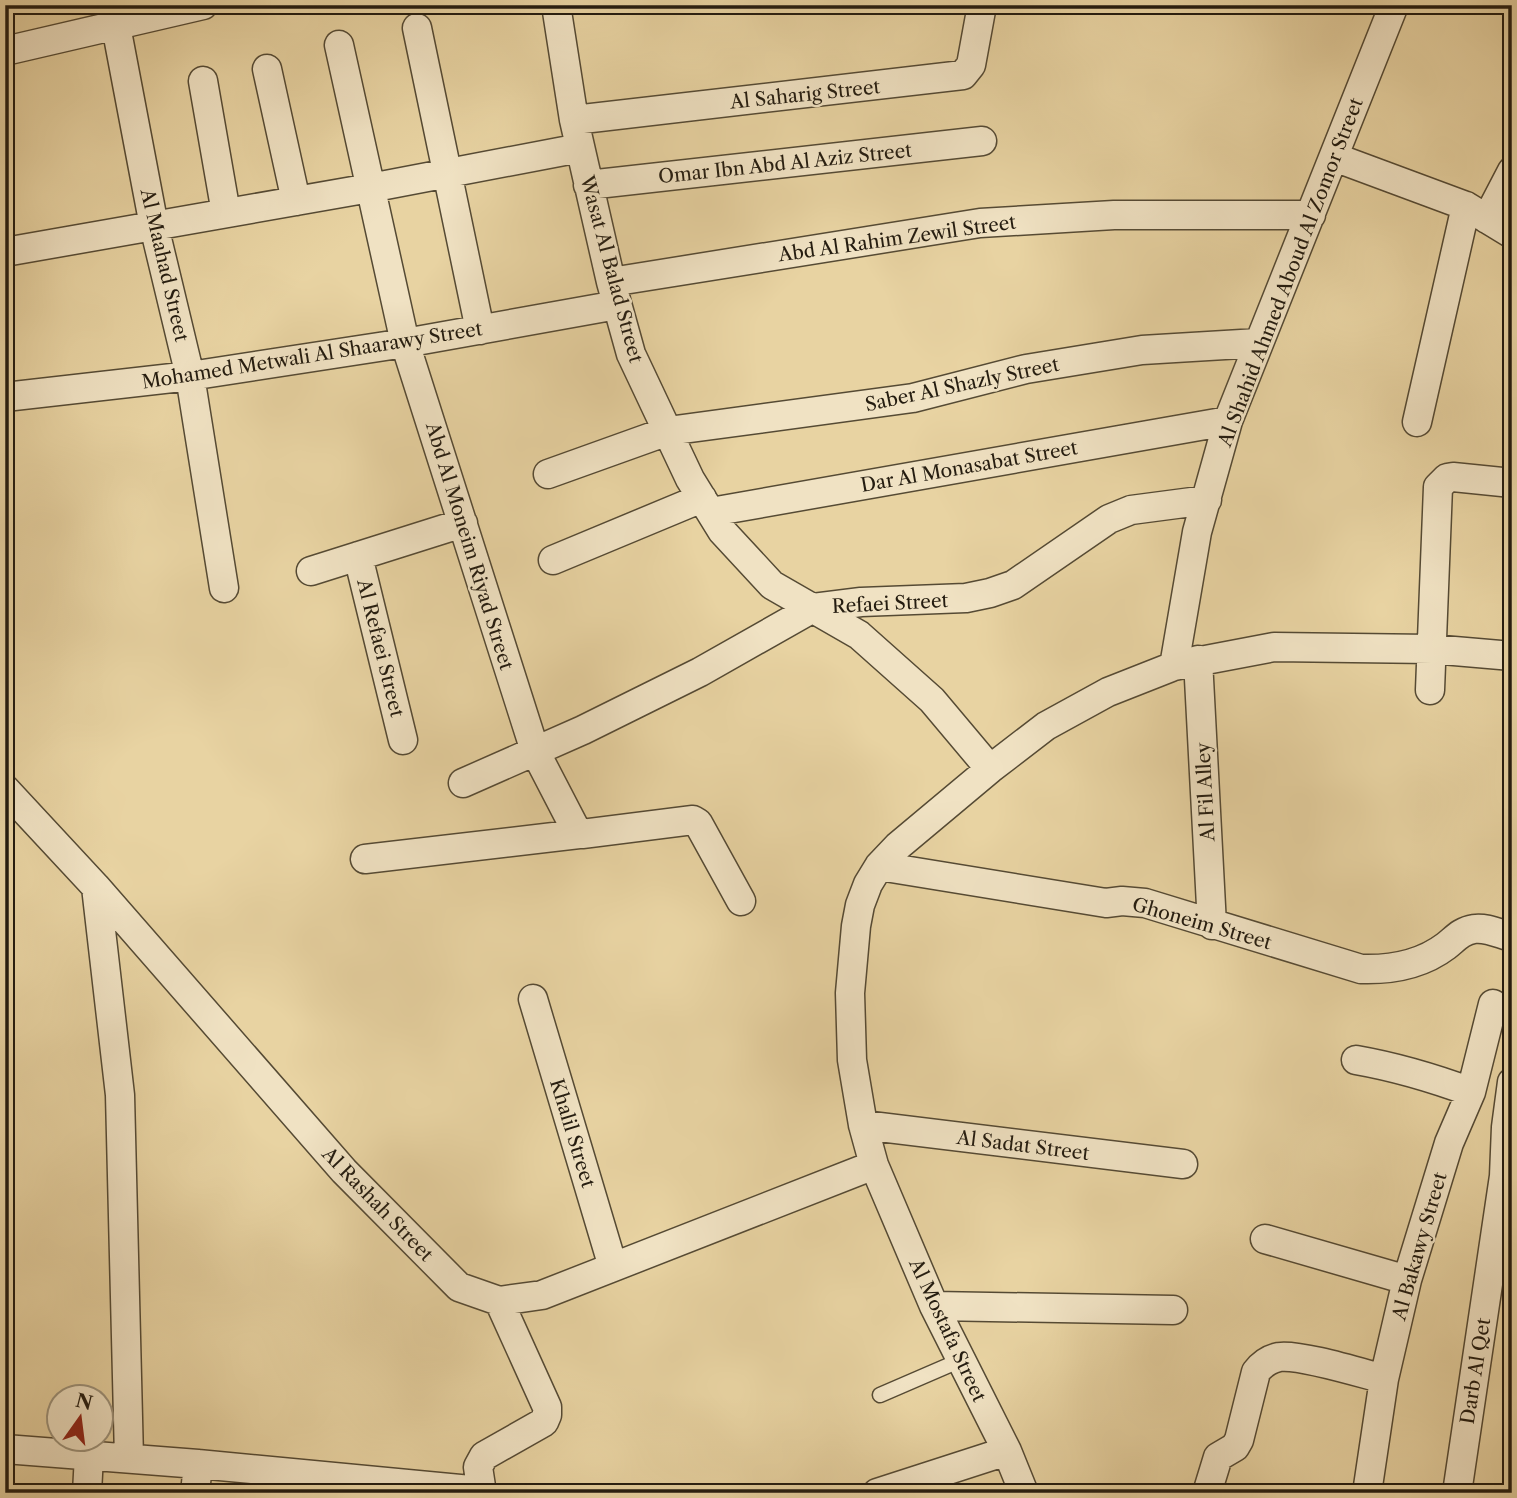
<svg xmlns="http://www.w3.org/2000/svg" width="1517" height="1498" viewBox="0 0 1517 1498" font-family="'Libre Caslon Text',serif">
	<style>
		.lines { fill: none; stroke-linecap: round; stroke-linejoin: round }
		.lane-casing { stroke: #554a34; stroke-width: 17 }
		.street-casing { stroke: #554a34; stroke-width: 31 }
		.lane { stroke: #f0e2c3; stroke-width: 14 }
		.street { stroke: #f0e2c3; stroke-width: 28 }
		.labels { text-anchor: middle; stroke-width: 5; stroke-linejoin: round; paint-order: stroke }
		.street-label { font-size: 19px; fill: #241c10; stroke: #f0e2c3 }
	</style>
	<rect width="100%" height="100%" fill="#e8d3a2"/>
	<filter id="stains"><feTurbulence type="fractalNoise" baseFrequency=".00286" numOctaves="4"/><feColorMatrix values="0 0 0 0 .2 0 0 0 0 .09 0 0 0 0 .02 0 0 0 .5 -.17"/></filter>
	<radialGradient id="worn" r=".72"><stop offset=".6" stop-color="#630" stop-opacity="0"/><stop offset="1" stop-color="#630" stop-opacity=".3"/></radialGradient>
	<g class="lines">
		<defs>
			<path id="lane" d="M880,1395l81,-35"/>
			<path id="street" d="M556,5l18,115 37,162 20,72 59,125 32,52 50,54 87,50 73,65 58,69
				M116,26l38,200 36,150 34,212
				M417,28l63,302
				M339,45l66,298 130,408 42,81 5,2 111,-14 5,3 43,78
				M5,51l198,-46
				M267,69l29,132
				M203,81l23,132
				M574,120l389,-45 8,-10 11,-60
				M1334,157l132,49 46,28
				M588,185l394,-44
				M1487,219l25,-48
				M5,252l365,-64 210,-40
				M611,282l369,-59 134,-8h197
				M5,397l185,-21 215,-33 212,-38
				M1417,422l49,-216
				M548,474l120,-43 245,-33 113,-29 116,-19 116,-7
				M711,512l517,-91
				M358,556l45,184
				M553,560l149,-62
				M311,571l152,-48
				M1198,660l14,265
				M1174,666l23,-134 31,-111 166,-416
				M1430,690l8,-203 9,-9 6,-1 59,6
				M463,783l120,-53 117,-58 113,-64 48,-6 105,-4 24,-5 23,-8 96,-66 22,-9 76,-10
				M5,789l91,98 248,284 115,116 40,14 43,-6 332,-130
				M365,859l214,-25
				M879,866l227,37 16,-2 23,2 216,66c31,1 60,-4 85,-23 9,-7 15,-15 28,-17 12,-2 26,5 38,8
				M96,887l24,208 9,363
				M533,999l80,268
				M1356,1060c40,7 77,18 115,32
				M863,1125l320,39
				M1265,1239l142,41
				M934,1306l239,4
				M5,1449l193,15 283,27
				M87,1493l2,-38
				M195,1493l3,-29
				M482,1493l-4,-26 6,-11 60,-34 3,-7v-8l-48,-106
				M877,1493l130,-42
				M1024,1493l-17,-42 -73,-145 -60,-141 -11,-40 -11,-65 -2,-67 6,-67 4,-21 8,-21 11,-18 19,-20 92,-77 56,-43 62,-34 66,-26 100,-19 157,2 81,7
				M1207,1493l11,-36 17,-10 4,-7 17,-68c6,-8 13,-13 23,-15 21,-3 82,16 105,22
				M1367,1493l17,-114 23,-99 42,-137 22,-51 22,-88
				M1457,1493l47,-317 2,-49 6,-45"/>
		</defs>
		<!-- lane casing -->
		<use href="#lane" class="lane-casing"/>
		<!-- street casing -->
		<use href="#street" class="street-casing"/>
		<!-- lane -->
		<use href="#lane" class="lane"/>
		<!-- street -->
		<use href="#street" class="street"/>
	</g>
	<g class="labels">
		<!-- street labels -->
		<g class="street-label">
			<text transform="translate(805 94) rotate(-6)" y="7">Al Saharig Street</text>
			<text transform="translate(785 163) rotate(-6)" y="7">Omar Ibn Abd Al Aziz Street</text>
			<text transform="translate(897 238) rotate(-8)" y="7">Abd Al Rahim Zewil Street</text>
			<text transform="translate(165 265) rotate(77)" y="7">Al Maahad Street</text>
			<text transform="translate(612 269) rotate(75)" y="7">Wasat Al Balad Street</text>
			<text transform="translate(1290 272) rotate(-69)" y="7">Al Shahid Ahmed Aboud Al Zomor Street</text>
			<text transform="translate(312 355) rotate(-9)" y="7">Mohamed Metwali Al Shaarawy Street</text>
			<text transform="translate(962 384) rotate(-12)" y="7">Saber Al Shazly Street</text>
			<text transform="translate(969 466) rotate(-10)" y="7">Dar Al Monasabat Street</text>
			<text transform="translate(470 546) rotate(73)" y="7">Abd Al Moneim Riyad Street</text>
			<text transform="translate(890 603) rotate(-3)" y="7">Refaei Street</text>
			<text transform="translate(381 648) rotate(76)" y="7">Al Refaei Street</text>
			<text transform="translate(1205 792) rotate(-93)" y="7">Al Fil Alley</text>
			<text transform="translate(1202 923) rotate(16)" y="7">Ghoneim Street</text>
			<text transform="translate(573 1133) rotate(73)" y="7">Khalil Street</text>
			<text transform="translate(1023 1145) rotate(7)" y="7">Al Sadat Street</text>
			<text transform="translate(378 1204) rotate(46)" y="7">Al Rashah Street</text>
			<text transform="translate(1419 1246) rotate(-74)" y="7">Al Bakawy Street</text>
			<text transform="translate(948 1330) rotate(65)" y="7">Al Mostafa Street</text>
			<text transform="translate(1475 1371) rotate(-81)" y="7">Darb Al Qet</text>
		</g>
	</g>
	<!-- margin -->
	<rect width="1517" height="1498" fill="none" stroke="#e8d3a2" stroke-width="28"/>
	<rect x="7" y="7" width="1503" height="1484" fill="none" stroke="#241c10" stroke-width="3.5"/>
	<rect x="14" y="14" width="1489" height="1470" fill="none" stroke="#241c10" stroke-width="2"/>
	<!-- north arrow -->
	<g transform="translate(80 1418) rotate(14)"><circle r="33" fill="#f0e2c3" stroke="#9e937b" stroke-width="2"/>
	<path d="M0-5L12 26L0 18L-12 26Z" fill="#8f2418"/>
	<text y="-10" font-size="19" font-weight="bold" text-anchor="middle" fill="#241c10">N</text>
	</g>
	<rect width="100%" height="100%" filter="url(#stains)"/>
	<rect width="100%" height="100%" fill="url(#worn)"/>
</svg>
